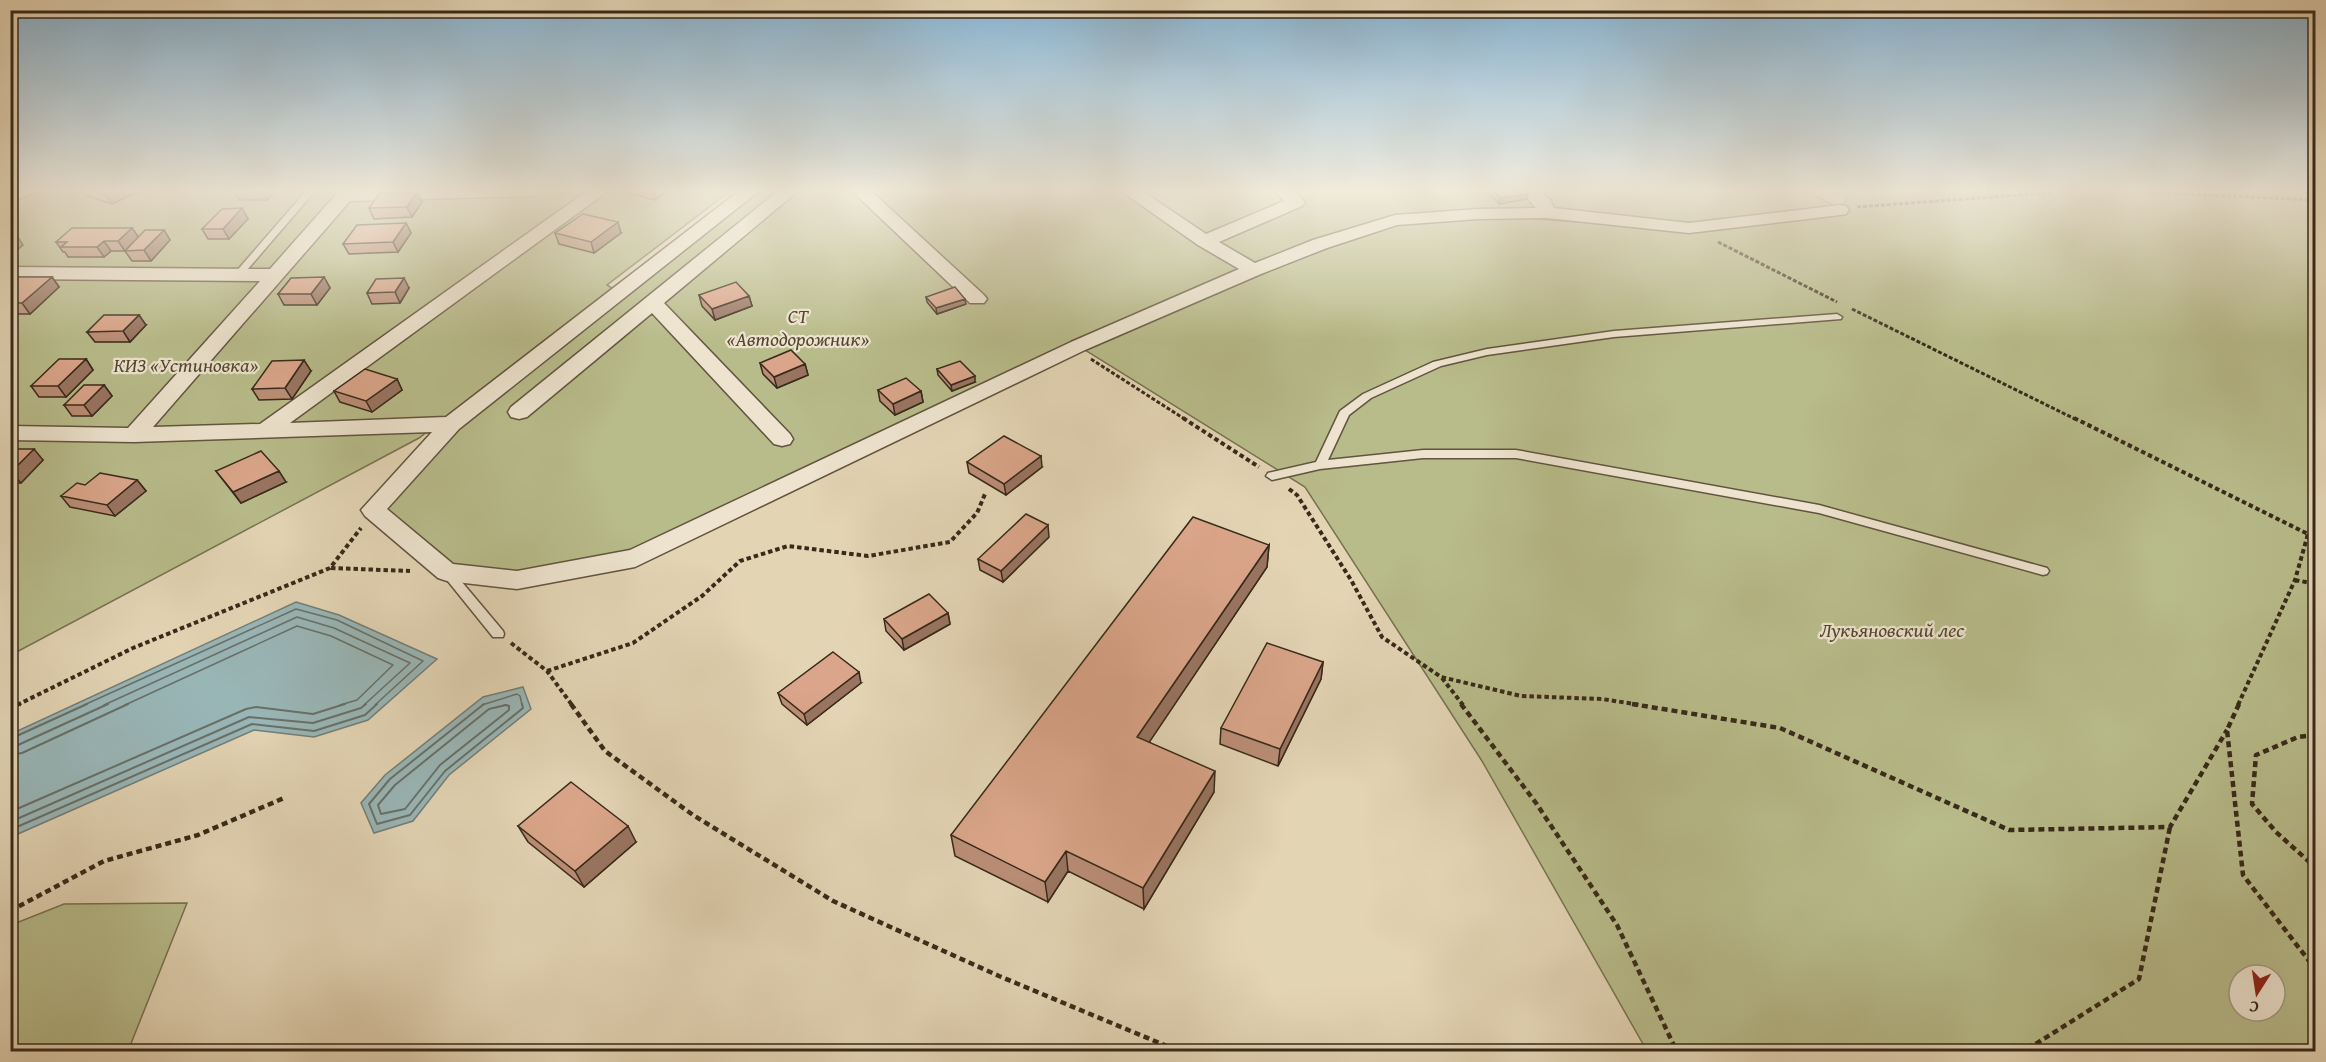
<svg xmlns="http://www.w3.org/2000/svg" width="2326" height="1062" viewBox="0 0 2326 1062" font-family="'Gentium Book Plus',serif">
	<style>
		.green { fill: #b8bb8a; stroke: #787252; stroke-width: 1.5; fill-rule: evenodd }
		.water { fill: #99b6b7; stroke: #727e78; stroke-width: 1.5 }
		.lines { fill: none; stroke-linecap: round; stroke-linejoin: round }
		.shore-far1 { stroke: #687068; stroke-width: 1.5 }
		.shore { stroke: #687068; stroke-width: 2 }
		.lane-casing { stroke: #635440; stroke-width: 3 }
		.street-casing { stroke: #635440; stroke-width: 3 }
		.path-far2 { stroke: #382a1a; stroke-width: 3; stroke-dasharray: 4 2; stroke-linecap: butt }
		.path-far1 { stroke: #382a1a; stroke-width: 4; stroke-dasharray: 4.5 3; stroke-linecap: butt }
		.path { stroke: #382a1a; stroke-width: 4.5; stroke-dasharray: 6 4; stroke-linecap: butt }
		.lane { fill: #ede3ce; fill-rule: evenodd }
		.street { fill: #ede3ce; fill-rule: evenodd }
		.wall { fill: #bb8e77; stroke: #382a1a; stroke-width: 1.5 }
		.shaded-wall { fill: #997461; stroke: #382a1a; stroke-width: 1.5 }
		.building { fill: #daa58a; stroke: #382a1a; stroke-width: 1.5 }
		.labels { text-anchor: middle; stroke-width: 4.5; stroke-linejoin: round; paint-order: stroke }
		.park-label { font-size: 20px; font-style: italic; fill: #524730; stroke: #ede3ce }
	</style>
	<rect width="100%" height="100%" fill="#e3d4b4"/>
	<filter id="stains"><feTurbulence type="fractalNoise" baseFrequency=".00333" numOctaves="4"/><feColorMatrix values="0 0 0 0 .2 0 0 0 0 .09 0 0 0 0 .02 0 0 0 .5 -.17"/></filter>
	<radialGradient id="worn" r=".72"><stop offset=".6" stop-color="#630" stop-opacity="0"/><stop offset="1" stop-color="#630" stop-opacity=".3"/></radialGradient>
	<!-- green -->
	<path class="green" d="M11,191h719l-123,94 5,3 -193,150 -408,217z
		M750,191h1058l32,18 -154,14 -141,-12 -151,7 -142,51 -617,289 -118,22 -70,-8 -74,-62 69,-77z
		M1848,191h467v860h-668l-165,-290 -177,-274 -225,-140 202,-85 115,-41 81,-6 213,15 151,-18zM2239,975h36v36h-36z
		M187,903l-59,148h-117v-126l53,-21z"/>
	<!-- water -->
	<path class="water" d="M296,602l43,13 98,44 -69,61 -54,17 -60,-7 -243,107v-103z
		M523,687l8,22 -82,66 -36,46 -39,12 -13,-30 24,-28 98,-78z"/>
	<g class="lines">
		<!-- shore-far1 -->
		<path class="shore-far1" d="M84,705l212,-96 41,11 86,41 -48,44
			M104,705l193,-88 37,11 76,35 -46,42
			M125,705l172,-79 34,10 62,29 -36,35 -17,5
			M482,705l35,-11 3,2 2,9
			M504,705h3"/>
		<!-- shore -->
		<path class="shore" d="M484,704l-94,75 -21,25 8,20 33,-9 35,-44 78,-63 -1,-4
			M506,705l3,1v4l-69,55 -35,44 -24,5 -3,-9 17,-20 94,-76z
			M10,739l77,-35
			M10,746l8,-1 90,-41
			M10,755l12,-2 106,-49
			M10,812l236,-103 10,-2 57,7 32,-10
			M10,822l239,-105 64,6 48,-15 5,-4
			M10,830l242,-106 62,7 51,-16 12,-11"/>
		<defs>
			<path id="lane" d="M306,191h9l-74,86h-6v-4z
				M1837,314l5,3 -1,2 -227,18 -127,18 -46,11 -70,32 -22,17 -21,45 95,-10h93l303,55 228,63 2,3 -2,3 -4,1 -224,-62 -303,-55h-93l-103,11 -48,11 -6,-4 2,-3 48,-11 24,-51 23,-17 70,-32 54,-13 127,-18z
				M447,568l4,1 52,62 1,3 -1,3h-10l-50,-62 -2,-3 2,-3z"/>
			<path id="street" d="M10,191h23l-3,4 -20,6z
				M339,191h201l-3,4 -6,1 -181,5 -197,226 107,-3 327,-233h21l-318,232 156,-6 293,-226h20l-300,238 -72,80 66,55 64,7 113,-21 441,-208 168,-73 -41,-24 -77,-54h21l64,43 78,-33 -9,-10h19l11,11 -3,4 -83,36 36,21 58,-23 82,-25 83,-6 58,-1 -15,-17h19l10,9 4,8 135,15 151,-18 6,1 3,4 -3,4 -6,1 -151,18 -142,-15 -69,1 -81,6 -70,23 -66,26 -176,76 -450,217 -118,22 -70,-8 -9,-3 -73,-62 -4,-6 71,-78 -298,10 -124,-2v-14l118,2 132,-147 -250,-2v-12l260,2z
				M778,191h20l-134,112 126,131 3,5 -3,5 -8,2 -8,-2 -122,-131 -125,104 -8,2 -8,-2 -3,-5 3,-5z
				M852,191h19l113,104 3,4 -3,4h-14z"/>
		</defs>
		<!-- lane casing -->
		<use href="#lane" class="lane-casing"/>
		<!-- street casing -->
		<use href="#street" class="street-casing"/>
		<!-- path-far2 -->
		<path class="path-far2" d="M2125,191l191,9
			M1857,207l215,-16
			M1718,242l119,60
			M1852,309l225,111
			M1091,359l95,61"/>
		<!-- path-far1 -->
		<path class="path-far1" d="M1183,418l76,49
			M2074,418l234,116
			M1289,489l8,6 54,85 31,57 59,40 80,19 81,3 39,6
			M331,568l79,3
			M2295,580l21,4
			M511,643l36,28 25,34
			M547,671l86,-28 69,-47 38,-35 48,-15 80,10 82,-14 27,-29 8,-19
			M1442,678l21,27
			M17,705l116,-57 197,-80 31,-40
			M2238,705l57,-125 13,-46 8,-11"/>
		<!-- path -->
		<path class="path" d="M571,704l34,47 88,64 140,86 166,75 182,76
			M1461,704l75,99 81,122 60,127
			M1632,704l148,24 229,102 161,-3 57,-97
			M2239,704l-12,26 16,145 73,95
			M10,709l10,-5
			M2316,735l-18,2 -42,18 -4,49 24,28 40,36
			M10,911l94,-50 94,-26 86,-37
			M2007,1052l27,-7 105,-66 31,-152"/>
		<!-- lane -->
		<use href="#lane" class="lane"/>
		<!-- street -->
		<use href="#street" class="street"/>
	</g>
	<!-- wall -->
	<path class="wall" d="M84,191h53v1l-25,12 -25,-8z
		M234,191h41l-8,9h-28z
		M631,191h36l-12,9 -24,-6z
		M1489,191h36l2,8 -28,5 -10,-11z
		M422,202l-10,15 -38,2 -5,-11z
		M242,208l6,11 -19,20h-21l-6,-10z
		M406,223l5,10 -13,19 -49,2 -6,-10z
		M132,228l6,9 26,-7 6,10 -19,21h-19l-7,-10h-14l-7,6h-36l-3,-5h-2l-7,-10z
		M555,233h66l-27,20 -35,-9z
		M10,277h42l7,10 -29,27h-20z
		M324,277l6,11 -13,17h-33l-6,-11z
		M409,288l-9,15 -28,1 -5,-11z
		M699,295l50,1 3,10 -37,14 -13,-14z
		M926,297l40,7 -29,10 -10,-12z
		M146,325l-16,17h-35l-8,-10z
		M86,359l7,11 -27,27h-27l-8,-11z
		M760,363l45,1 3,11 -31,13 -14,-14z
		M937,369l38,13 -23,9 -14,-16z
		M311,371l-19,28 -33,1 -7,-11z
		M397,379l5,11 -30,22 -32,-10 -6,-11z
		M104,385l8,11 -20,20h-20l-8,-11z
		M878,390l43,1 2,11 -28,13 -15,-14z
		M10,449l33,11 -22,23h-11z
		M967,462l75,5 -36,28 -37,-22z
		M216,471l70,11 -45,21z
		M137,480l9,11 -31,25 -45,-9 -9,-11z
		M1049,537l-46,45 -23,-12 -2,-11z
		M1269,545l-2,22 -118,175 65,50 -70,117 -76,-38 -20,31 -93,-46 -4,-21z
		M948,613l2,11 -46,26 -18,-19 -2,-12z
		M1323,662l-2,17 -43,87 -58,-22 1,-16z
		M861,683l-54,42 -25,-21 -4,-11z
		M518,826l118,16 -52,45 -56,-45z"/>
	<!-- shaded-wall -->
	<path class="shaded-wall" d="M111,191h26v1l-25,12 -7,-10z
		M263,191h12l-8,9z
		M653,191h14l-12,9z
		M417,192l5,10 -10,15 -5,-10z
		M1528,194l-1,5 -28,5 1,-6z
		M242,208l6,11 -19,20 -6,-10z
		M618,222l3,11 -27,20 -3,-11z
		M406,223l5,10 -13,19 -5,-10z
		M132,228l7,10 -14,13 -7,-10z
		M164,230l6,10 -19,21 -7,-11z
		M16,234l7,11 -13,11v-17z
		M104,241l7,10 -7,6 -7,-10z
		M52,277l7,10 -29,27 -8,-11z
		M324,277l6,11 -13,17 -6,-11z
		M404,278l5,10 -9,15 -5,-11z
		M749,296l3,10 -37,14 -3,-11z
		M965,299l1,5 -29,10 -1,-6z
		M139,315l7,10 -16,17 -7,-11z
		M86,359l7,11 -27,27 -8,-11z
		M304,360l7,11 -19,28 -7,-11z
		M805,364l3,11 -31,13 -3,-11z
		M975,376v6l-23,9 -1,-6z
		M397,379l5,11 -30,22 -6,-11z
		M104,385l8,11 -20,20 -8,-11z
		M921,391l2,11 -28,13 -2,-11z
		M34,449l9,11 -22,23 -10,-11z
		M1041,456l1,11 -36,28 -2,-11z
		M279,471l7,11 -45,21 -8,-11z
		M137,480l9,11 -31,25 -8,-11z
		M1048,525l1,12 -46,45 -2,-11z
		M1269,545l-2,22 -129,192 -1,-22z
		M948,613l2,11 -46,26 -2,-11z
		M1323,662l-2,17 -43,87 2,-17z
		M859,672l2,11 -54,42 -3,-11z
		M1215,771l-1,21 -70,117 -1,-21z
		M628,826l8,16 -52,45 -9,-16z
		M1066,851l2,20 -20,31 -3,-20z"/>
	<!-- building -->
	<path class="building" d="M97,191h14l-6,3z
		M1493,191h32l3,3 -28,4z
		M417,192l-10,15 -38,1 11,-15z
		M242,208l-19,21h-21l20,-20z
		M583,214l35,8 -27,20 -36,-9z
		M406,223l-13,19 -50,2 14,-19z
		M72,228h60l-14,13h-14l-7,6h-36l6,-5h-11z
		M145,230h19l-20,20 -19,1z
		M10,277h42l-30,26h-12z
		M324,277l-13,17h-33l13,-16z
		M404,278l-9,14 -28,1 9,-14z
		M736,282l13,14 -37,13 -13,-14z
		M955,287l10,12 -29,9 -10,-11z
		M104,315h35l-16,16 -36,1z
		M791,350l14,14 -31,13 -14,-14z
		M59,359h27l-28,27h-27z
		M304,360l-19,28 -33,1 20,-28z
		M960,361l15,15 -24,9 -14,-16z
		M365,369l32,10 -31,22 -32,-10z
		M906,378l15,13 -28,13 -15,-14z
		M84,385h20l-20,20h-20z
		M1004,436l37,20 -37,28 -37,-22z
		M10,449h24l-23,23h-1z
		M261,451l18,20 -46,21 -17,-21z
		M100,473l37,7 -30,25 -46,-9 16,-13 8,2z
		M1026,514l22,11 -47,46 -23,-12z
		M1193,517l76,28 -132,192 78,34 -72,117 -77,-37 -21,31 -94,-47z
		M929,594l19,19 -46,26 -18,-20z
		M1267,643l56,19 -43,87 -59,-21z
		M833,652l26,20 -55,42 -26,-21z
		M571,782l57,44 -53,45 -57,-45z"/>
	<!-- sky -->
	<linearGradient id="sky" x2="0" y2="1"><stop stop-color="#88b5d4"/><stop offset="0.56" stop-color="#f2ecdd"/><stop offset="1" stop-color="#f2ecdd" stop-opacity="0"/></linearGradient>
	<rect width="2326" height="340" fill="url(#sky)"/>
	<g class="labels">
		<!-- park labels -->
		<g class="park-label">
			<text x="798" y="323">СТ<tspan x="798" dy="23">«Автодорожник»</tspan></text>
			<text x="186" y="372">КИЗ «Устиновка»</text>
			<text x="1892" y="637">Лукьяновский лес</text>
		</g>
	</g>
	<!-- margin -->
	<rect width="2326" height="1062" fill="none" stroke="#e3d4b4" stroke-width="36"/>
	<rect x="12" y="12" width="2302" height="1038" fill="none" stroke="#382a1a" stroke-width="3"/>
	<rect x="18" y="18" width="2290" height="1026" fill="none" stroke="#382a1a" stroke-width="1.5"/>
	<!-- north arrow -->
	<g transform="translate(2257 993) rotate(192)"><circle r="28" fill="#ede3ce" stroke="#a59986" stroke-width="1.5"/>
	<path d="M0-4.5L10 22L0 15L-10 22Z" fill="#8f2418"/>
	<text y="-9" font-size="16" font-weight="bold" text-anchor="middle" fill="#382a1a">С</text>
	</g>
	<rect width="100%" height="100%" filter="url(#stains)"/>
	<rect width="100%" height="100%" fill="url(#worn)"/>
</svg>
